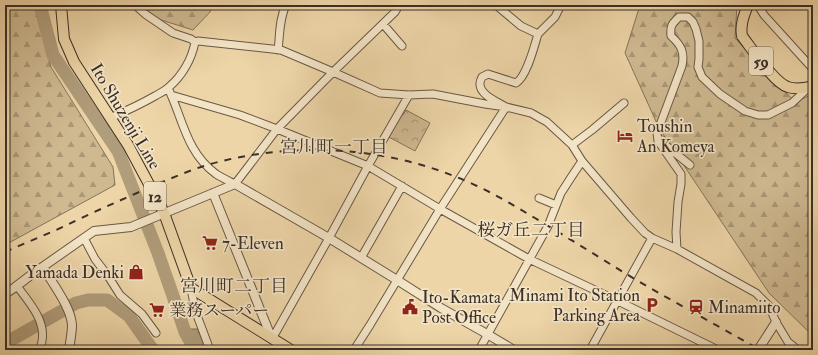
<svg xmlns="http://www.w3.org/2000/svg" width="818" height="355" viewBox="0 0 818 355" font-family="'IM FELL Double Pica','Noto Serif JP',serif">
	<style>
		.forest { fill: url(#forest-firs); stroke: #85745c }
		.park { fill: url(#park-crowns); stroke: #85745c }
		.water { fill: url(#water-ripples); stroke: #817159 }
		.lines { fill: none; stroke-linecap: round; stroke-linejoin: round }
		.river { stroke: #b09d7b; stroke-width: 13 }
		.minor-casing { stroke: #685847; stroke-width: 9 }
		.tertiary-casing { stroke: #685847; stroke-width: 10 }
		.primary-casing { stroke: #3b2f27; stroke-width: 12 }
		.minor { stroke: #f3e4c6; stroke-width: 7 }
		.tertiary { stroke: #f3e4c6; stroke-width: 8 }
		.primary { stroke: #edd5a7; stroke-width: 10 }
		.rail { stroke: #3b2f27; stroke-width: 2; stroke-dasharray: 7 7; stroke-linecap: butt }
		.labels { text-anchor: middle; stroke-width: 3.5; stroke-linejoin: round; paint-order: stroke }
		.shield { fill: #f3e4c6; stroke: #726557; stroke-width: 1 }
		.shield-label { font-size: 16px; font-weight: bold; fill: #3b2f27 }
		.street-label { font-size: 17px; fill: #3b2f27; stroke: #f3e4c6 }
		.poi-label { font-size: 17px; fill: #3b2f27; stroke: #f3e4c6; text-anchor: start }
		.neighbourhood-label { font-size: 18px; fill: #3b2f27; stroke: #f3e4c6 }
	</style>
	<defs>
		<pattern id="forest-firs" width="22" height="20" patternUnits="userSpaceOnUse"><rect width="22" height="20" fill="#cfb991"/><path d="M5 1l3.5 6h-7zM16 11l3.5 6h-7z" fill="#a99776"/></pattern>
		<pattern id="park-crowns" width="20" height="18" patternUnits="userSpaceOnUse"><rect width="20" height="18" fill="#cfb991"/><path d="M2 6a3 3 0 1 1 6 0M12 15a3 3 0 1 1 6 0" fill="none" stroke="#a99776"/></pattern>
		<pattern id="water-ripples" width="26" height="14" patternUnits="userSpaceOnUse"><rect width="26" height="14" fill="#b09d7b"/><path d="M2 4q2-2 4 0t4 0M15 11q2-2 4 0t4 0" fill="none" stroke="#908065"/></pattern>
	</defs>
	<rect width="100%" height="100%" fill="#edd5a7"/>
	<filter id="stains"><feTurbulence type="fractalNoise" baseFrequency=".005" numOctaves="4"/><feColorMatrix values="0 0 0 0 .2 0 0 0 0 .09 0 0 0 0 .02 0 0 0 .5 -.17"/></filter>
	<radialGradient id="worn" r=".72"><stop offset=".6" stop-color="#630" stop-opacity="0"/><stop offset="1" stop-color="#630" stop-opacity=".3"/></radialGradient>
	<!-- forest -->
	<path class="forest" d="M5,5h31l-1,4 16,58 62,100 2,18 -110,60z
		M141,5h72l-3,7 -17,18 -35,-11z
		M640,5h97l-2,33 60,64 18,-8v242l-44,-43 -110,-165 -34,-75z"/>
	<!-- park -->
	<path class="park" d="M406,110l24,13 -15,28 -30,-16 12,-23 6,3z"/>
	<!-- water -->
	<path class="water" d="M178,306l9,22 3,1h8l8,21h-17c-7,-14 -9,-28 -11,-44z"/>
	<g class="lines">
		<!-- river -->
		<path class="river" d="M40,5l13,50 65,96 40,102 15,43 12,36 10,18
			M5,344l4,-3 67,-38 12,-3h19l22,16 24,34"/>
		<defs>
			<path id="minor" d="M135,5l10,9 28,19 18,6 4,3 3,-1 83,9 52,22 47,21 29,2 24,-1 52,10 21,3 25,6 16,9 25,23 10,16 49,57 14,15 7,5 25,11 79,44 13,13 7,16 12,20 10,8
				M496,5l25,21 17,8 17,-17 6,-12
				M759,5v2l5,8 49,54
				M383,24l19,22
				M278,50c2,-15 1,-31 8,-45
				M168,88c15,31 18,64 48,86 6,4 13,7 19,10l42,-55 56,-57 62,-60 4,-7
				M171,95l69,20 37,14 91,37 72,43 89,50 89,42 100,49
				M110,118c16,-7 31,-14 45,-22 5,-3 10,-5 14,-9 13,-11 23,-28 26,-45
				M662,140l2,4 26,21
				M572,145l20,-15 32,-27
				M539,198l17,7
				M84,238l11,21 13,17 12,19 22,19 14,19
				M677,249l-1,-17 2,-30 3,-18v-10l-23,-33 -1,-8 25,-67c3,-14 -1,-21 -11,-30 -1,-11 1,-12 8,-19h9l5,5 3,7 3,12v18l-1,8 4,10 18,17 25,17 13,4h10l24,-12 16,-15
				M361,258l41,-72
				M17,286c11,15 29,34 25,55 0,3 -2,6 -3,9
				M191,288l4,22 15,40
				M272,339l57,-101 39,-72 41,-71
				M354,350l16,-25 70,-116 66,-102c-8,-5 -27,-12 -26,-24 0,-2 1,-4 2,-6l6,-3 28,9c11,-7 18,-36 22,-49
				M479,350l69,-124 13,-33 11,-17 10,-15
				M590,350l62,-112"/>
			<path id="tertiary" d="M213,193l59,146
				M43,267c9,16 28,40 29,58 0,8 -2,17 -3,25
				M5,294l9,-6 17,-13 63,-44 37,-4 104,-43 94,54 68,42 44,28 46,26 27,16
				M758,350l18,-28"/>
			<path id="primary" d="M61,5l3,34 10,23 54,83 30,56 6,12 27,75 100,62
				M748,5c-4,10 -8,20 -6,31 10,13 32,47 46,51 8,3 17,1 25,-1"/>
		</defs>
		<!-- minor casing -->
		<use href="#minor" class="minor-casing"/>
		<!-- tertiary casing -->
		<use href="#tertiary" class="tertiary-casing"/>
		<!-- primary casing -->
		<use href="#primary" class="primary-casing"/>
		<!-- minor -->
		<use href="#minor" class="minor"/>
		<!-- tertiary -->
		<use href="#tertiary" class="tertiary"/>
		<!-- primary -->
		<use href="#primary" class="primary"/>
		<!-- rail -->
		<path class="rail" d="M5,252c24,-11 49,-20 72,-32 28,-13 55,-25 83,-37 19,-8 38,-16 58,-21 87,-22 179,-14 259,24 20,9 39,21 58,32 30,18 59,36 88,54 45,27 92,52 137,78"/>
	</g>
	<!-- icons -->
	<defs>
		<symbol id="hotel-bare" viewBox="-9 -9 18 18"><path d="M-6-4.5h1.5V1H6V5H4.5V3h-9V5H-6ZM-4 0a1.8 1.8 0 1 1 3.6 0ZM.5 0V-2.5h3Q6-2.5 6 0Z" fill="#8f2418" stroke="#f3e4c6" stroke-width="2.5" paint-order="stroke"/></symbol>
		<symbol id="supermarket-bare" viewBox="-9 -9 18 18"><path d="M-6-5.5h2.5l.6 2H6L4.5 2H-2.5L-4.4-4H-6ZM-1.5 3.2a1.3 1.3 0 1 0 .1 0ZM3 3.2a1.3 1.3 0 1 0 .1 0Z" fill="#8f2418" stroke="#f3e4c6" stroke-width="2.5" paint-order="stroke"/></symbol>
		<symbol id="shop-bare" viewBox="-9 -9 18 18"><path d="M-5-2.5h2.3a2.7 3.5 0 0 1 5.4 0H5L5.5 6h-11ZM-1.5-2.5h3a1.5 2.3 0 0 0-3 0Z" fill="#8f2418" stroke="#f3e4c6" stroke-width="2.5" paint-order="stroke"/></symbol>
		<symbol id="parking-bare" viewBox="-9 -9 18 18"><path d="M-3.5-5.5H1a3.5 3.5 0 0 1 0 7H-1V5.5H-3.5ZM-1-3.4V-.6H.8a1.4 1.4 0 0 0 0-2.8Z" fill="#8f2418" stroke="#f3e4c6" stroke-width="2.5" paint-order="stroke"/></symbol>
		<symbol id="civic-bare" viewBox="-9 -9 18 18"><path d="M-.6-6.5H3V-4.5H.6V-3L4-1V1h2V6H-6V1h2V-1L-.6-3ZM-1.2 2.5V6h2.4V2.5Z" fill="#8f2418" stroke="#f3e4c6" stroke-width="2.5" paint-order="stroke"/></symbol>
		<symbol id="station-bare" viewBox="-9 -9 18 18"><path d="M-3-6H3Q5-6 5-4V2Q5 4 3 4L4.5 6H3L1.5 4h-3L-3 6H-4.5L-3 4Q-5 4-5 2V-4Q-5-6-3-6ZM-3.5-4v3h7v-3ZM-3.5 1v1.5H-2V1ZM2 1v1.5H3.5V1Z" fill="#8f2418" stroke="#f3e4c6" stroke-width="2.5" paint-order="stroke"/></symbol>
	</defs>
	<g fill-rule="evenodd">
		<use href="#hotel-bare" x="614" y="125" width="22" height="22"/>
		<use href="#supermarket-bare" x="199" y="232" width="22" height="22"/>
		<use href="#shop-bare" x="125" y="261" width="22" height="22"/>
		<use href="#parking-bare" x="641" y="294" width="22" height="22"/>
		<use href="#civic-bare" x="399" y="296" width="22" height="22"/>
		<use href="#station-bare" x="685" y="296" width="22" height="22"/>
		<use href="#supermarket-bare" x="146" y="299" width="22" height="22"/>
	</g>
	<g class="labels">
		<!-- shield labels -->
		<g class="shield">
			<rect x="749" y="47" width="24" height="28" rx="3"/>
			<rect x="144" y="182" width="22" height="28" rx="3"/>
		</g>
		<g class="shield-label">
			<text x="761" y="67">59</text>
			<text x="155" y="202">12</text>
		</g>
		<!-- street labels -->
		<g class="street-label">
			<text transform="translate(126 116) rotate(59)" y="6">Ito Shuzenji Line</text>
		</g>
		<!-- poi labels -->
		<g class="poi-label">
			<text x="637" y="132">Toushin<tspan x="637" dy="20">An Komeya</tspan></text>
			<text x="222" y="249">7-Eleven</text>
			<text x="124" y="278" text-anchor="end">Yamada Denki</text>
			<text x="640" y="301" text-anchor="end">Minami Ito Station<tspan x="640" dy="20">Parking Area</tspan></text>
			<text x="422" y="303">Ito-Kamata<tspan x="422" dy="20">Post Office</tspan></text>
			<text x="708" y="313">Minamiito</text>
			<text x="169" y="316">業務スーパー</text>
		</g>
		<!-- neighbourhood labels -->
		<g class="neighbourhood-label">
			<text x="334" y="153">宮川町一丁目</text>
			<text x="531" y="236">桜ガ丘二丁目</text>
			<text x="234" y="292">宮川町二丁目</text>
		</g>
	</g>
	<!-- margin -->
	<rect width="818" height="355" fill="none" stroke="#edd5a7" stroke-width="20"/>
	<rect x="6" y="6" width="806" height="343" fill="none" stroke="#3b2f27" stroke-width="2"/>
	<rect x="10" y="10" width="798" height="335" fill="none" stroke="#3b2f27"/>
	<rect width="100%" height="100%" filter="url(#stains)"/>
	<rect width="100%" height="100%" fill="url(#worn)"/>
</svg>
